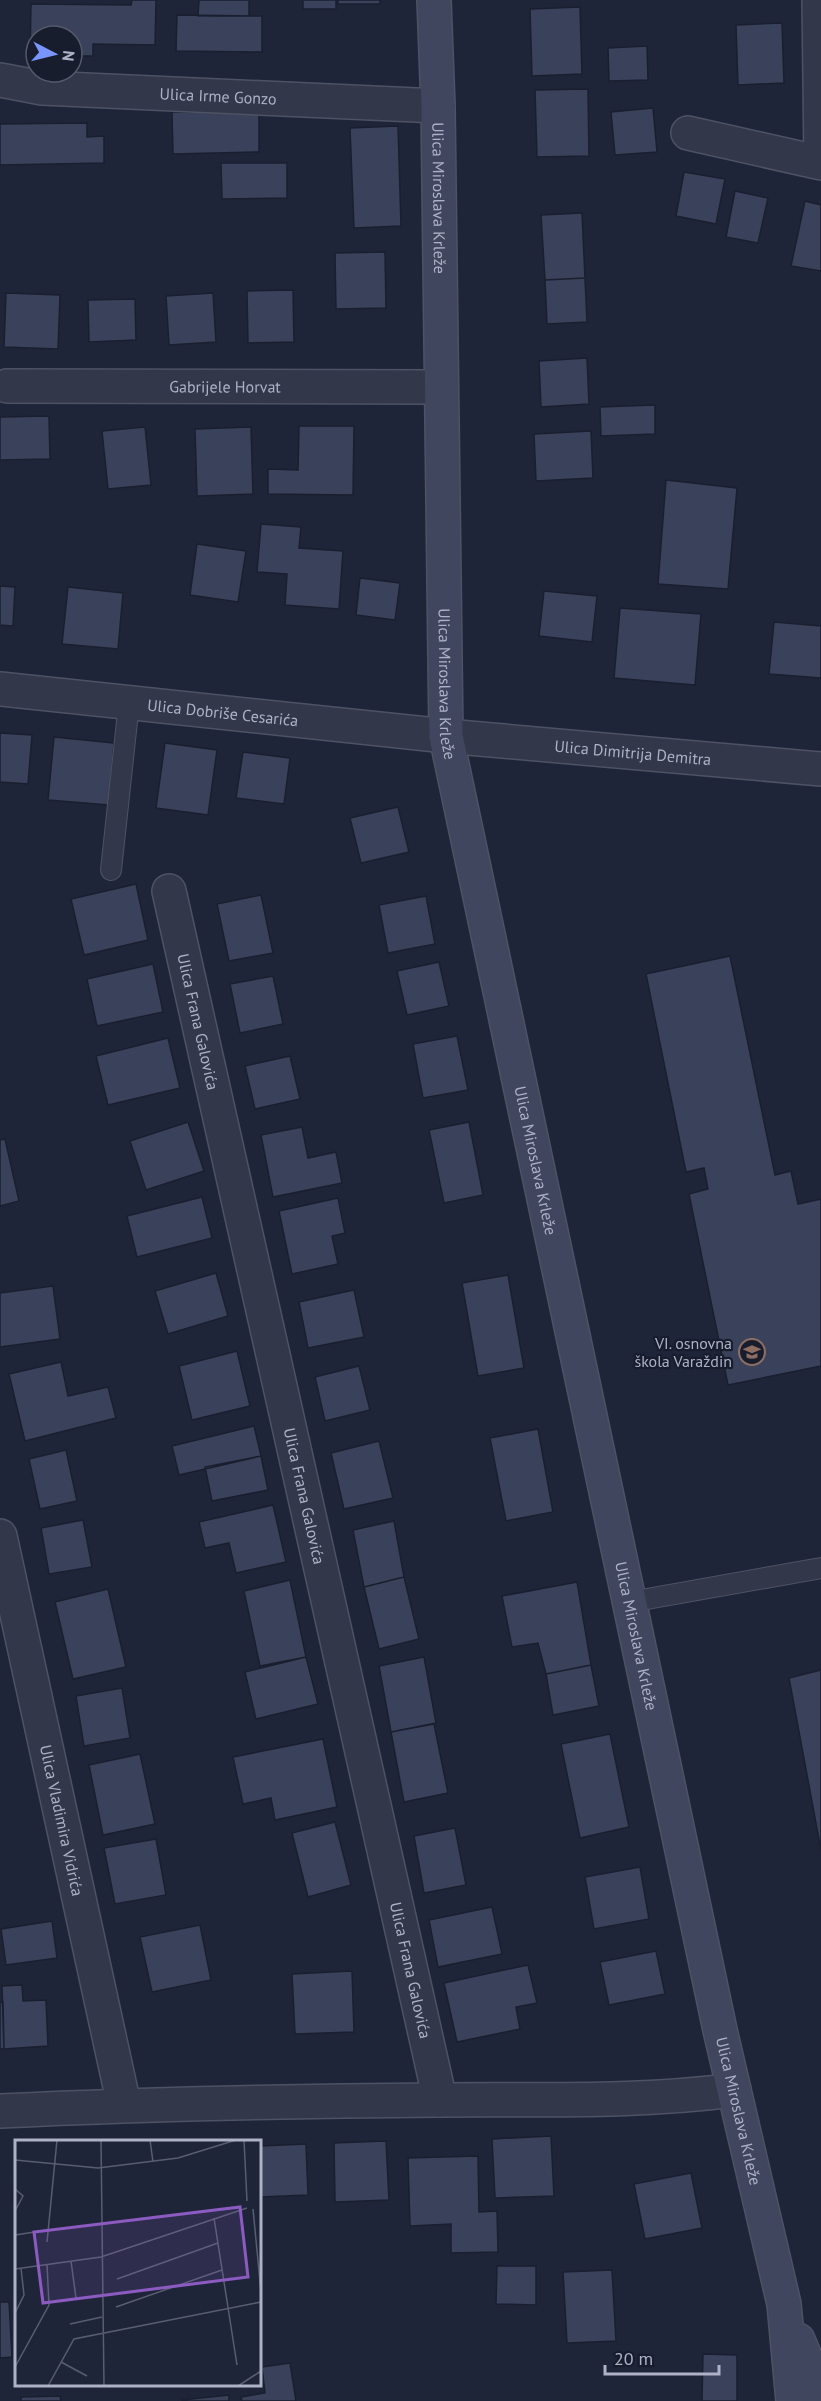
<svg xmlns="http://www.w3.org/2000/svg" width="821" height="2401" viewBox="0 0 821 2401" font-family="'PT Sans',sans-serif">
	<style>
		.building { fill: #3a415a; stroke: #1a1f30; stroke-width: 1.5 }
		.lines { fill: none; stroke-linecap: round; stroke-linejoin: round }
		.lane-casing { stroke: #4d5264; stroke-width: 22 }
		.street-casing { stroke: #4d5264; stroke-width: 36 }
		.secondary-casing { stroke: #4d5264; stroke-width: 36 }
		.lane { stroke: #32384a; stroke-width: 20 }
		.street { stroke: #32384a; stroke-width: 33 }
		.secondary { stroke: #40465d; stroke-width: 33 }
		.labels { text-anchor: middle; stroke-width: 4.5; stroke-linejoin: round; paint-order: stroke }
		.street-label { font-size: 16px; fill: #adb2c6; stroke: #181d2e }
		.poi-label { font-size: 16px; fill: #adb2c6; stroke: #181d2e; text-anchor: end }
		.inset-road { fill: none; stroke: #585d71; stroke-width: 1.5 }
		.view { fill: #8c5bc1; fill-opacity: 0.15; stroke: #8c5bc1; stroke-width: 3 }
		.inset-edge { fill: none; stroke: #adb2c6; stroke-width: 3 }
	</style>
	<rect width="100%" height="100%" fill="#1f2539"/>
	<!-- building -->
	<path class="building" d="M132,0h24l-1,45 -62,-1v12h-21v-20h-36v20h-6l1,-52 100,1z
		M199,0h50v16h-51z
		M303,0h33v9h-33z
		M338,0h42v4h-42z
		M580,7l2,67 -50,2 -2,-67z
		M177,15l85,1v36l-86,-1z
		M782,23l2,60 -46,2 -2,-60z
		M647,46l1,34 -39,1 -1,-33z
		M588,89l1,67 -52,1 -2,-67z
		M653,108l4,44 -42,3 -4,-43z
		M259,111v41l-86,2 -1,-42z
		M87,123v14l17,-1v27l-104,2v-41z
		M398,126l3,100 -47,2 -4,-100z
		M221,163h66v35l-65,1z
		M684,172l41,7 -9,45 -40,-8z
		M735,191l33,7 -10,45 -32,-6z
		M805,201l16,4v66l-30,-5z
		M582,213l3,65 -40,2 -4,-65z
		M385,252l1,56 -50,1 -1,-56z
		M585,278l2,44 -40,2 -2,-44z
		M293,290l1,52 -46,1 -1,-52z
		M6,293l54,2 -2,54 -54,-2z
		M213,293l3,49 -47,3 -3,-49z
		M135,299l1,41 -47,2 -1,-42z
		M587,358l2,46 -48,3 -2,-46z
		M655,405v29l-54,2 -1,-29z
		M49,416l1,43 -50,1v-43z
		M299,426h55l-1,69 -85,-1v-25l30,1z
		M145,427l6,58 -43,4 -6,-58z
		M251,427l2,67 -56,2 -2,-67z
		M591,431l2,47 -57,3 -2,-47z
		M666,480l71,8 -9,101 -70,-5z
		M261,524l40,3 -2,21 44,3 -4,58 -54,-4 2,-31 -30,-2z
		M197,544l49,7 -8,51 -48,-7z
		M360,578l40,5 -5,37 -39,-5z
		M0,586l15,1 -2,39 -13,-1z
		M68,587l55,6 -5,56 -56,-5z
		M544,591l53,5 -5,46 -53,-6z
		M620,608l81,6 -6,71 -81,-7z
		M774,622l47,4v52l-52,-4z
		M0,733l32,2 -4,49 -28,-2z
		M54,737l60,6 -5,62 -61,-5z
		M165,743l52,7 -9,65 -52,-7z
		M243,752l47,6 -6,46 -48,-6z
		M398,807l11,45 -48,11 -11,-45z
		M136,884l12,56 -64,15 -13,-56z
		M261,895l12,58 -44,8 -12,-57z
		M426,896l9,48 -47,9 -9,-48z
		M730,956l45,219 16,-4 7,33 23,-5v167l-93,19 -39,-191 19,-5 -4,-21 -18,4 -40,-198z
		M439,962l10,44 -42,9 -10,-44z
		M153,964l10,48 -66,14 -10,-47z
		M273,976l10,48 -43,9 -10,-49z
		M457,1036l11,54 -45,8 -10,-54z
		M168,1038l12,50 -72,17 -12,-49z
		M290,1056l10,43 -45,10 -10,-43z
		M188,1122l16,49 -58,19 -16,-49z
		M469,1122l14,73 -39,8 -15,-73z
		M302,1127l6,31 28,-6 6,31 -69,14 -12,-62z
		M5,1139l14,62 -19,5v-66z
		M202,1197l10,41 -75,19 -10,-41z
		M338,1198l7,35 -13,3 6,28 -46,10 -13,-63z
		M216,1273l12,43 -60,18 -13,-43z
		M508,1275l16,93 -46,8 -16,-93z
		M53,1286l7,53 -60,8v-54z
		M354,1290l10,47 -56,11 -9,-46z
		M237,1351l13,55 -58,14 -13,-54z
		M61,1362l7,34 40,-9 8,31 -91,23 -16,-67z
		M359,1366l11,44 -45,11 -10,-44z
		M254,1426l7,30 -82,19 -7,-29z
		M538,1429l15,83 -47,9 -16,-83z
		M379,1441l14,57 -49,11 -13,-56z
		M66,1450l11,51 -37,8 -11,-50z
		M261,1456l7,34 -56,11 -7,-34z
		M273,1505l13,57 -50,11 -7,-30 -24,5 -6,-26z
		M83,1520l9,47 -43,7 -8,-46z
		M394,1521l10,56 -40,10 -11,-57z
		M404,1577l15,62 -40,10 -15,-62z
		M290,1580l16,77 -46,9 -16,-75z
		M577,1582l14,83 -45,9 -8,-31 -26,4 -10,-51z
		M108,1589l18,78 -53,12 -18,-77z
		M306,1657l12,47 -62,15 -11,-47z
		M424,1657l12,66 -45,9 -12,-66z
		M591,1665l8,41 -46,9 -7,-41z
		M821,1670v180l-32,-172z
		M122,1688l8,50 -46,8 -8,-50z
		M434,1724l14,69 -44,9 -13,-70z
		M610,1734l19,93 -49,11 -19,-94z
		M323,1739l14,68 -62,13 -4,-22 -28,6 -10,-47z
		M140,1754l15,70 -52,11 -14,-70z
		M335,1822l16,63 -43,12 -16,-64z
		M455,1828l11,57 -42,8 -10,-57z
		M156,1839l10,56 -51,9 -11,-56z
		M640,1867l9,52 -55,10 -9,-52z
		M492,1907l10,47 -64,13 -9,-47z
		M52,1921l5,37 -51,7 -5,-36z
		M200,1925l11,55 -59,12 -12,-55z
		M656,1951l9,43 -56,11 -9,-43z
		M528,1965l9,38 -21,4 4,22 -63,13 -13,-59z
		M352,1971l2,61 -59,2 -3,-60z
		M22,1985l1,16 23,-1 2,46 -44,3 -2,-63z
		M3,2002l1,47h-4v-46z
		M551,2136l3,60 -59,2 -3,-59z
		M386,2141l3,59 -54,2 -1,-59z
		M306,2144l2,51 -48,2v-51z
		M15,2152h1v51h-3z
		M478,2156l1,56 18,-1 1,41 -47,1v-29l-41,2 -2,-68z
		M691,2173l11,55 -57,11 -11,-55z
		M497,2266h39v39l-40,-1z
		M612,2270l4,71 -49,2 -4,-71z
		M0,2302h9l3,55 -12,1z
		M703,2354l34,1v46h-35z
		M290,2363l6,38h-54l-1,-4 24,-4 -3,-26z
		M229,2395v6h-47v-1z
		M60,2396l1,5h-40v-4z"/>
	<g class="lines">
		<defs>
			<path id="lane" d="M111,870l18,-167
				M630,1602l191,-34"/>
			<g id="street">
				<path d="M819,0l2,160"/>
				<path id="s1" d="M0,80l42,8 396,18"/>
				<path d="M688,133l133,30"/>
				<path id="s2" d="M7,386l434,1"/>
				<path id="s3" d="M0,689l446,47 375,33"/>
				<path id="s4" d="M169,891l271,1209"/>
				<path id="s5" d="M0,1536l124,569"/>
				<path d="M0,2111c146,-7 293,-10 439,-11 98,-1 197,3 295,-10"/>
			</g>
			<g id="secondary">
				<path id="s6" d="M434,0l4,106 8,630 274,1294 64,274 9,97"/>
				<path d="M798,2340l23,56"/>
			</g>
		</defs>
		<!-- lane casing -->
		<use href="#lane" class="lane-casing"/>
		<!-- street casing -->
		<use href="#street" class="street-casing"/>
		<!-- secondary casing -->
		<use href="#secondary" class="secondary-casing"/>
		<!-- lane -->
		<use href="#lane" class="lane"/>
		<!-- street -->
		<use href="#street" class="street"/>
		<!-- secondary -->
		<use href="#secondary" class="secondary"/>
	</g>
	<!-- icons -->
	<defs>
		<symbol id="school-ring" viewBox="-11 -11 22 22"><circle r="9.5" fill="#181d2e" stroke="#8d6e63" stroke-width="1.5"/><path d="M0-5L7-2L0 1L-7-2ZM-4 1L0 2.5L4 1V4Q0 6-4 4Z" fill="#8d6e63"/></symbol>
	</defs>
	<g fill-rule="evenodd">
		<use href="#school-ring" x="737" y="1337" width="30" height="30"/>
	</g>
	<g class="labels">
		<!-- street labels -->
		<g class="street-label">
			<text dy="6" stroke="none"><textPath href="#s1" startOffset="219">Ulica Irme Gonzo</textPath></text>
			<text dy="6" stroke="none"><textPath href="#s6" startOffset="198">Ulica Miroslava Krleže</textPath></text>
			<text dy="6" stroke="none"><textPath href="#s2" startOffset="218">Gabrijele Horvat</textPath></text>
			<text dy="6" stroke="none"><textPath href="#s6" startOffset="684">Ulica Miroslava Krleže</textPath></text>
			<text dy="6" stroke="none"><textPath href="#s3" startOffset="224">Ulica Dobriše Cesarića</textPath></text>
			<text dy="6" stroke="none"><textPath href="#s3" startOffset="636">Ulica Dimitrija Demitra</textPath></text>
			<text dy="6" stroke="none"><textPath href="#s4" startOffset="134">Ulica Frana Galovića</textPath></text>
			<text dy="6" stroke="none"><textPath href="#s6" startOffset="1170">Ulica Miroslava Krleže</textPath></text>
			<text dy="6" stroke="none"><textPath href="#s4" startOffset="620">Ulica Frana Galovića</textPath></text>
			<text dy="6" stroke="none"><textPath href="#s6" startOffset="1656">Ulica Miroslava Krleže</textPath></text>
			<text dy="6" stroke="none"><textPath href="#s5" startOffset="291">Ulica Vladimira Vidrića</textPath></text>
			<text dy="6" stroke="none"><textPath href="#s4" startOffset="1106">Ulica Frana Galovića</textPath></text>
			<text dy="6" stroke="none"><textPath href="#s6" startOffset="2142">Ulica Miroslava Krleže</textPath></text>
		</g>
		<!-- poi labels -->
		<g class="poi-label">
			<text x="732" y="1349">VI. osnovna<tspan x="732" dy="18">škola Varaždin</tspan></text>
		</g>
	</g>
	<!-- overview -->
	<g transform="translate(15 2140)">
		<rect width="246" height="246" fill="#1f2539"/>
		<path class="inset-road" d="M86,0l3,246M135,0l3,22M229,0l3,61M0,20l83,8 80,-10 58,-18M0,49l8,7 -8,15M238,69l8,83M199,78l23,147M0,95l33,-5M32,102l10,-102M56,121l5,37M0,129l86,-12 146,-49M102,139l101,-36M101,167l106,-37M0,173l9,-18 -3,-27M55,184l32,-7M46,222l26,14M0,227l34,-62 -2,-41M33,246l26,-47 187,-37M223,246l23,-15"/>
		<path class="view" d="M225,67l8,70 -205,26 -9,-71z"/>
		<rect width="246" height="246" class="inset-edge"/>
	</g>
	<!-- north arrow -->
	<g transform="translate(54 54) rotate(97)"><circle r="28" fill="#181d2e" stroke="#54596b" stroke-width="1.5"/>
	<path d="M0-4.5L10 22L0 15L-10 22Z" fill="#7995ff"/>
	<text y="-9" font-size="16" font-weight="bold" text-anchor="middle" fill="#adb2c6">N</text>
	</g>
	<!-- scale -->
	<path d="M605 2365v9h114v-9" fill="none" stroke="#adb2c6" stroke-width="3"/>
	<text x="614" y="2365" font-size="18" fill="#adb2c6" stroke="#181d2e" stroke-width="4.5" paint-order="stroke">20 m</text>
</svg>
